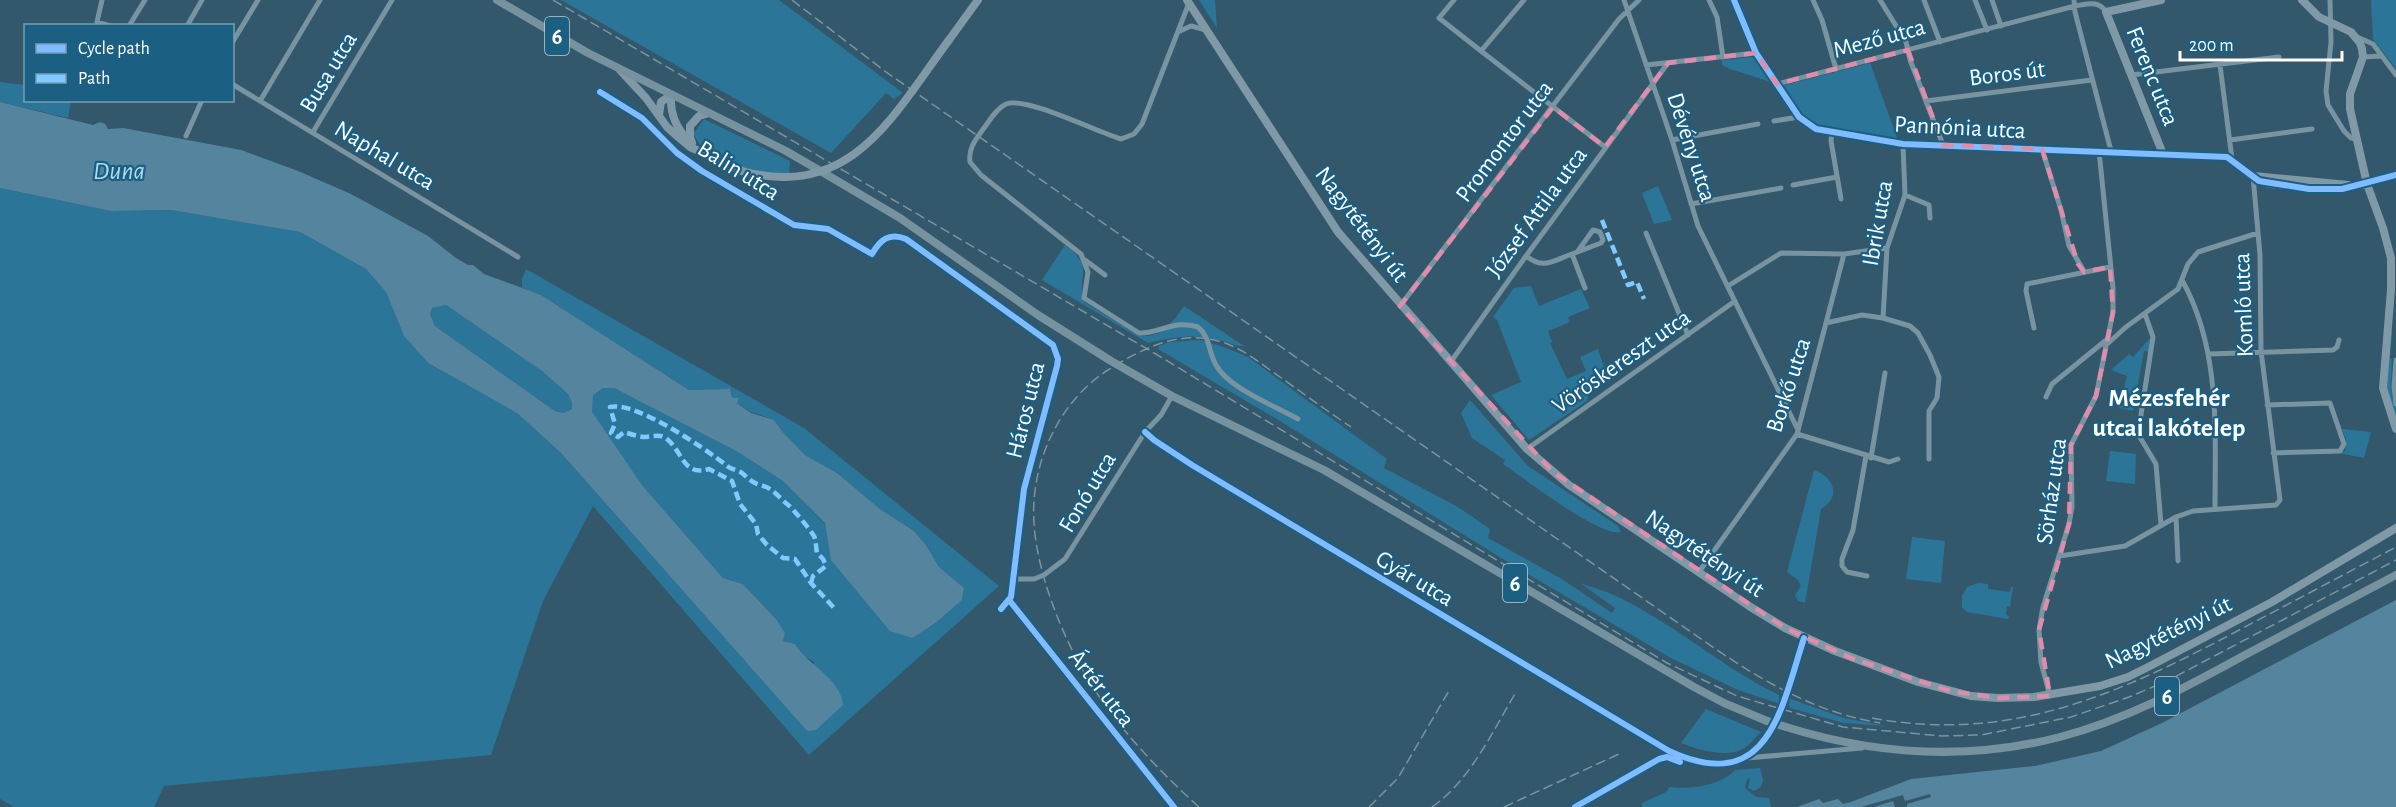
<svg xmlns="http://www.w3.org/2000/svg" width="2396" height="807" viewBox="0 0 2396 807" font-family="'Alegreya Sans',sans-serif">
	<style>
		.green { fill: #2b7599 }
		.water { fill: #55859e; fill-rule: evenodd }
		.pier { fill: #33586b }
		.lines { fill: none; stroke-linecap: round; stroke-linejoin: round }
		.street { stroke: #7994a1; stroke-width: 5 }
		.secondary { stroke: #8099a6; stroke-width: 8 }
		.primary { stroke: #77929f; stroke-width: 8 }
		.rail { stroke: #7a94a1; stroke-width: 1.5; stroke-dasharray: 10 4.5; stroke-linecap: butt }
		.secondary-bridge { stroke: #8099a6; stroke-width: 8 }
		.primary-bridge { stroke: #77929f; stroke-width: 8 }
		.quiet { stroke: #80caff; stroke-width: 4.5; stroke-dasharray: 9 4.5; stroke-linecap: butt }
		.cycleway-casing { stroke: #1b5f83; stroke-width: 10 }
		.cycleway { stroke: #80bcff; stroke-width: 6 }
		.marked { fill: none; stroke: #e08cad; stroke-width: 4.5; stroke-dasharray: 12 8; stroke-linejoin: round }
		.labels { text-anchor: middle; stroke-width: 4.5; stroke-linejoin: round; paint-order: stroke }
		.shield { fill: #1b5f83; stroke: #bbcfda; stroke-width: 1.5 }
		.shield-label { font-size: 22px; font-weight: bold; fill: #fff }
		.street-label { font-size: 24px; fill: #fff; stroke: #1b5f83 }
		.water-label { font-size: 26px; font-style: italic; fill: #acdbf2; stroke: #1b5f83 }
		.neighbourhood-label { font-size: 26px; font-weight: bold; fill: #fff; stroke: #1b5f83 }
	</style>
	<rect width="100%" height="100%" fill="#33586b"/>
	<!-- green -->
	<path class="green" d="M561,0h218l124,93 -9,6 -8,-6 -55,60z
		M1199,0h16l2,28z
		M2371,0h25v69l-23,-30z
		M1753,57l18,25 -41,-13 -8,-4v-5z
		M1870,63l28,77c-21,-3 -67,-6 -85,-15 -13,-8 -23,-24 -30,-37l2,-3z
		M0,82l25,3 1,15 45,1 -3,17 -68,-16z
		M704,119l86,42 -1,14c-24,1 -70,-13 -88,-29 -3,-3 -5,-9 -8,-12z
		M1658,186l14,34 -18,4 -12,-31z
		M0,188l111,23 60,-1 129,22 66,37 20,23 18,44 24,27 89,50 44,40 246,278 7,-69 -13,-8 -6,-10 -12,-3 2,-8 -9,-14 -33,-35 -20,-6 -81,-93 -51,-73 1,-17 11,-7h11l122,63 47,30 42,43 7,36 81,78 25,-17 24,-21 2,-12 -25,-21 -13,-22 -12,-14 -34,-22 -43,-36 -32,-18 -23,-24 -8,-11 -23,-8 -15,-10 -5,-7 -1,-8 -2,2 -39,1 -148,-95 -19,-7v-9l4,-10 278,159 195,158 -190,169 -216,-249 -50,95 -52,154 -327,31 -10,21h-140l-14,-8z
		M1065,245c32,24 10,30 19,57l54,33c22,5 35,-13 46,-29l60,40h-6c-39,-13 -52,-11 -90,-3l-106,-63z
		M1531,286l8,20 42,-17 9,19 -22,9 2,5 -22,9 4,11 -2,1 17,36 19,-8 -6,-14 18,-8 10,30 -19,14 -2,8 -58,39 -38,-45 30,-13 -24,-62 -4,-3 21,-29z
		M446,305l96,66 26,23 4,9v6l-7,4 -10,-2 -120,-85 -5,-12 2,-6z
		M2389,332h3l-2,26 2,1 -1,28 1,10 4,10v13l-11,-28z
		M2150,338l-1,14 -5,-1 -11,60 -14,-3 8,-32 -16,-6 18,-16 4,3z
		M1200,340l24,7 24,10 139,102 -3,9 74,39 32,22 -2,9 74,41 50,34 3,-5 -35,-25c13,5 27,8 40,15 56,27 103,70 159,97l1,9 -42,-14 -67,-32 -160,-94 -236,-146 -117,-69 1,-3 11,-4z
		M1470,400l58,66 90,60 3,6c-20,6 -97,-54 -118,-68l2,-4 -33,-22 -11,-25z
		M2342,429l29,3 -7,26 -25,-5 6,-2 1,-12z
		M2110,451l26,3 -1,30 -29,-3z
		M1814,470c20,7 28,27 7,39l-16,94 -7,-2 -3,-6 6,-9 -3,-6 -11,-8z
		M1912,537l33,4 -4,42 -35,-4z
		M1978,583l10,1v5l22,3 1,-5h2l-3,20 -3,-1 -1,9 3,1 -1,3 -41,-7 -5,-4v-12l5,-9z
		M1788,698l56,20 42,8 -42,-3 -54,-15z
		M1706,709l55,23c-5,4 -9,10 -14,14 -18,14 -47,4 -66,-3z
		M1760,768l3,12 -2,7 -7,4 -6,-3 2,-10 -3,1 -2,9 11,9 13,1 2,9h-129v-4l24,-11 4,-5c20,3 52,-2 65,-17z"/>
	<!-- water -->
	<path class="water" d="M0,102l93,23 7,-3 5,2 3,5 15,-1 118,22 57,21 53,23 77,42 28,22 12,7h5l11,9 57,21 148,95 39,-1 2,-2 1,8 2,3h6l-2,5 14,10 23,7 8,11 23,24 32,18 43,36 34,22 12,14 13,22 25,21 -2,12 -24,21 -25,17 -23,-7 -59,-71 -6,-37 -42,-42 -47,-30 -122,-63h-11l-10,7 -1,17 50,73 81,93 20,6 33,35 9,14 -2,8 12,3c12,21 46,34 48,61l-27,25 -9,1 -246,-278 -44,-40 -89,-50 -24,-27 -18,-44 -20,-23 -66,-37 -129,-22 -60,1 -111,-23zM446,305l96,66 26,23 4,9v6l-8,4 -9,-2 -120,-85 -5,-12 2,-6z
		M2396,600v207h-599l22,-8 4,4 15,-4 5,5 8,-2 60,-23 124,-13 66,-15 61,-28z"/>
	<!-- pier -->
	<path class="pier" d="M1930,794l1,3 -24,7v3h-12l-2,-6 -19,6h-13l42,-12 2,6z"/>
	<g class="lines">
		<!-- street -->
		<path class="street" d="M102,0l-5,22 13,4
			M1454,0l-15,18 42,33 43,-51
			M1624,0l48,140 26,86 100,204
			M1709,0l8,17 6,40
			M1734,0l22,53 43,64 17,12 81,14 266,11
			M1813,0l9,20 14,49
			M1880,0l26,42 4,18 33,85
			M1924,0l16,42
			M1975,0l12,30
			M1992,0l9,26
			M2074,0l1,12 36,139
			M2330,0l1,42 -5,49 2,14 16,26 7,7 5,1
			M1189,3l-47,121 -8,10 -13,5c-24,-7 -96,-43 -115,-35 -10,5 -16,16 -22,24 -8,11 -16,20 -14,34l11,13 100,79 7,18 -4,26 55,35c21,1 33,-14 59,-6 13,11 10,25 18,38 12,23 59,41 82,54
			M129,26l16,-26
			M187,26l15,-26
			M1180,31l11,-5 15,4
			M2357,37l16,7 23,31
			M232,43l26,-43
			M1481,51l124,96
			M2363,57l18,-1
			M1646,65l110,-12
			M2220,65l12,94
			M2131,75l148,-18
			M232,84l286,173
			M1777,84l298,-78c13,-2 24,-6 31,6
			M600,92l42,26 35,35 25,18 92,54 34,4 44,25c8,-14 17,-22 34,-15l147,106 5,14 -1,7 -33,123 -13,108 -10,12
			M260,101l60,-101
			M1926,101l166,-21
			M1774,121l25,-4
			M313,132l79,-132
			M1832,132l-1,9 10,58
			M186,136l16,-36
			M1672,140l86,-16
			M2230,140l82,-11
			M2042,149l19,61 8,36 15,25
			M2367,184l29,-9
			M1793,185l44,-8
			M1905,195l24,10 1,13
			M1691,204l90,-16
			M1646,233l42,102
			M1572,254l29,-11 2,-3 -3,-8 -7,-2 -15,21
			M1526,256c18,14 26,5 46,-2l13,34
			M1085,260l20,15
			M2182,280c39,70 33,151 33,228
			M1728,286l53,-33 63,1 43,-6
			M1400,306l219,-287 20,-19
			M2145,314l8,23 -15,97 18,30 5,61
			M1883,318l4,-70 18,-53 -2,-51
			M1826,323l36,-8 21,3 27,8 8,7 12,22 9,22 -2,21 -8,13v48
			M2034,328l-8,-37 1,-7 83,-17
			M2105,346l21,-19 52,-38 10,-25 10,-12 60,-19
			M2209,354l124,-4 4,-3 2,-7
			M2396,360l-2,27 2,17
			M1450,363l76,-107 142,-193
			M2046,397l6,-13 53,-43
			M2267,405l63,-2 14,41 -4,7 -67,2
			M1145,432l9,8 38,25 477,286c100,46 112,-42 135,-113
			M1797,434l92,28 9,-3
			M1527,449l208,-148
			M1866,456l-13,74 -11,29v7l5,6 20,4
			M1871,458l14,-85
			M2176,517l2,44
			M2060,556l65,-10 51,-29 17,-6 83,-6 4,-5 -19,-149 -1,-96 -7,-79
			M1699,572l98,-138 47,-180
			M1014,579h20l10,-4 21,-16 80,-127 16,-17 11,-19
			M2050,696l-9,-34 -2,-32 4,-23 26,-83 3,-17 -1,-62 25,-49 17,-84v-24l-14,-137
			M1747,758l115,-10"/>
		<!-- secondary -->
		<path class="secondary" d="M1187,0l151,232 189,217 42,36 180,121 36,22 50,23 83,31 53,14 27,2 36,-1 66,-11 28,-9 22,-11 122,-64 124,-74
			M2161,0l-55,12 57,142 64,3 32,24 11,3 57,6 40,-6
			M2302,0l17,17 32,15 9,11 2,6 1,8 -13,37v15l17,75 16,44 8,30v32l-8,98 13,41
			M949,40l29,-40
			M620,70l26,28 21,29 10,9 13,11 52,24
			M671,95c-1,17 5,33 17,45
			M659,115l2,-13 10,-7
			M692,143l-2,-6v-11l9,-10 10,-3
			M2253,176l95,9"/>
		<!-- primary -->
		<path class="primary" d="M497,0l91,53 198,98 43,25 71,42 138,97 73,46 61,35 152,74 370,217 30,16 43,18
			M1786,727c90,28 181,34 274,10 65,-17 125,-49 183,-81 51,-27 102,-54 153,-81"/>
		<!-- rail -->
		<path class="rail" d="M553,0l601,353 513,310 70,33 106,31 99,9 39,-1 90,-18 58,-20 38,-16 229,-121
			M792,0l94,72 831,578c51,34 101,63 163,73
			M1872,718c141,26 251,-26 371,-90 51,-27 102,-54 153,-81
			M1199,807c-38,-34 -81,-79 -108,-123 -27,-43 -54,-109 -57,-161 -4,-58 24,-121 74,-153 33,-21 70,-40 110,-29 24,6 43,23 62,36 24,17 47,34 71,50
			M1369,807l29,-29 52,-89
			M1432,807c38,-26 60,-75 83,-113
			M1504,807l115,-53"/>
		<!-- secondary-bridge -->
		<path class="secondary-bridge" d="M742,171c110,30 151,-56 207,-131"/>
		<!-- primary-bridge -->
		<path class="primary-bridge" d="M1767,721l19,6"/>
		<!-- quiet -->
		<path class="quiet" d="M1602,220l26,65 9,-3 7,17
			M811,583l2,-7 13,-10 -3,-7 -6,-6c-1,-5 -1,-13 -3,-17 -3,-5 -23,-30 -27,-32 -6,-5 -11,-11 -17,-15 -4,-3 -9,-3 -13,-5 -6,-2 -10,-7 -15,-11 -5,-3 -12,-4 -16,-8 -22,-17 -90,-64 -116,-58l5,17 -4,9 7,4 6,-5c6,2 13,4 19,5 8,0 17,-4 24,2 16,13 16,38 42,30l23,12 8,23 16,20 2,10 9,11 16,13 12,1 16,24 25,27"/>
		<defs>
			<path id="cycleway" d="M1734,0l22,53 43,64 17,12 87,15 324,13 32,24 50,8h33l54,-14
				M600,92l42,26 35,35 25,18 92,54 34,4 44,25c8,-14 17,-22 34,-15l147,106 5,14 -1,7 -33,123 -13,108 -10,12
				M1145,432l9,8 38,25 477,286c100,46 112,-42 135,-113
				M1009,600l165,207
				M1575,807l84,-48 8,-2 13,5"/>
		</defs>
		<!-- cycleway casing -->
		<use href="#cycleway" class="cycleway-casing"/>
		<!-- cycleway -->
		<use href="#cycleway" class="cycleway"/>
	</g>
	<!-- marked area -->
	<path class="marked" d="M1908,50l35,95 99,4 36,115 6,8 26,-5 3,45 -17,84 -25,49 -2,79 -30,106 11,66 -52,2 -48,-7 -99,-33 -66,-30 -232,-156 -153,-166 153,-199 52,40 63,-84 88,-10 21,31z"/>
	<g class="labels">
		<!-- shield labels -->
		<g class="shield">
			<rect x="545" y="17" width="24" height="38" rx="4.5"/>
			<rect x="1503" y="564" width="24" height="38" rx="4.5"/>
			<rect x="2155" y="677" width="24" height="38" rx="4.5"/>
		</g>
		<g class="shield-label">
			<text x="557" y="44">6</text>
			<text x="1515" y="591">6</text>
			<text x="2167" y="704">6</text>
		</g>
		<!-- street labels -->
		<g class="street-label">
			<text transform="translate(1879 38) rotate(-15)" y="8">Mező utca</text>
			<text transform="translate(328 72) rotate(-59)" y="8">Busa utca</text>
			<text transform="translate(2007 73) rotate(-7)" y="8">Boros út</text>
			<text transform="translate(2153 76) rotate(68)" y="8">Ferenc utca</text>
			<text transform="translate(1960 127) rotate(3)" y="8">Pannónia utca</text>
			<text transform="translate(1504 141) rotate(-53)" y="8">Promontor utca</text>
			<text transform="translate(1692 147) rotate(72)" y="8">Dévény utca</text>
			<text transform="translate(385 155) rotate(31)" y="8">Naphal utca</text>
			<text transform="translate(739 170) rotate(32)" y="8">Balin utca</text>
			<text transform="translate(1536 212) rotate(-54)" y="8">József Attila utca</text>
			<text transform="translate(1877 223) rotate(-80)" y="8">Ibrik utca</text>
			<text transform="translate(1362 224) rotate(53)" y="8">Nagytétényi út</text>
			<text transform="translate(2243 305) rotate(-92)" y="8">Komló utca</text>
			<text transform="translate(1621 361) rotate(-35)" y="8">Vöröskereszt utca</text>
			<text transform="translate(1788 385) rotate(-72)" y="8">Borkő utca</text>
			<text transform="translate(1025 410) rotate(-76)" y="8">Háros utca</text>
			<text transform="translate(2051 491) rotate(-82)" y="8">Sörház utca</text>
			<text transform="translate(1087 492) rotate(-59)" y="8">Fonó utca</text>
			<text transform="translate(1705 553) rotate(34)" y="8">Nagytétényi út</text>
			<text transform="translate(1415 578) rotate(31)" y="8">Gyár utca</text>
			<text transform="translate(2168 632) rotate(-26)" y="8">Nagytétényi út</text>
			<text transform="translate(1102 688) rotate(52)" y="8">Ártér utca</text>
		</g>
		<!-- water labels -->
		<g class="water-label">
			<text x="119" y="179">Duna</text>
		</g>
		<!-- neighbourhood labels -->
		<g class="neighbourhood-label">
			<text x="2169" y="406">Mézesfehér<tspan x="2169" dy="30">utcai lakótelep</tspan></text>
		</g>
	</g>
	<!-- legend -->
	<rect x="24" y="24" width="210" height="78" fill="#1b5f83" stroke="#769fb5" stroke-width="1.5"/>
	<rect x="36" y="44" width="30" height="9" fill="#80bcff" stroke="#769fb5" stroke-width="1.5"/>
	<text x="78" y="54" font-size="18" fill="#ffffff">Cycle path</text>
	<rect x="36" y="74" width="30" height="9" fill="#80caff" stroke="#769fb5" stroke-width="1.5"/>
	<text x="78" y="84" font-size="18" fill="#ffffff">Path</text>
	<!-- scale -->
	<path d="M2180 51v9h162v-9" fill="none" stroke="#ffffff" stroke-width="3"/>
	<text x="2189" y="51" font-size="18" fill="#ffffff" stroke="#1b5f83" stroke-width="4.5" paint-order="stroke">200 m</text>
</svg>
